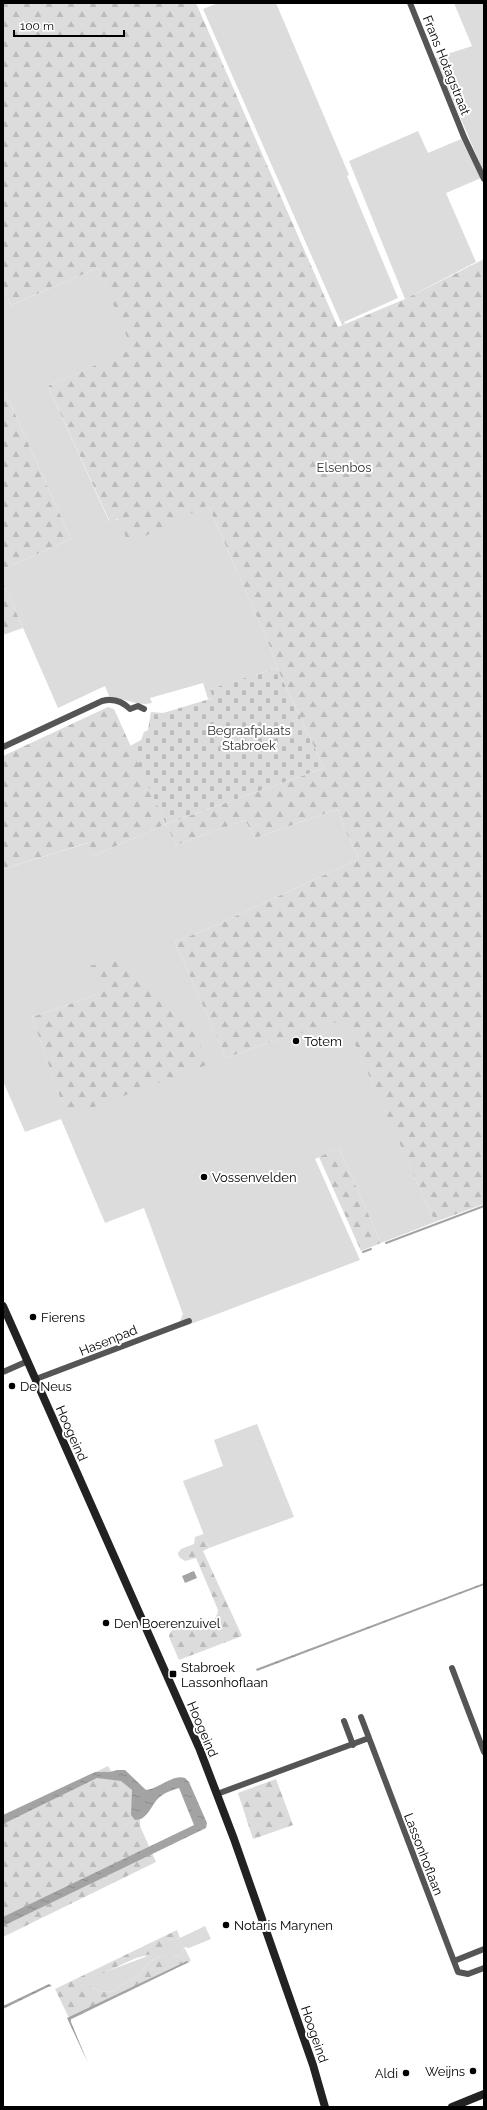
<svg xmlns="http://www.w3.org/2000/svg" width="487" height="2110" viewBox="0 0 487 2110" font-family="Raleway,sans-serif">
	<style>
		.green { fill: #dcdcdc; fill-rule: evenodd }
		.forest { fill: url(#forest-firs) }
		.cemetery { fill: url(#cemetery-stones) }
		.water { fill: url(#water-ripples) }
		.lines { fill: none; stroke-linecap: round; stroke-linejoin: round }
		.stream { stroke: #a3a3a3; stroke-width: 2 }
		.street { stroke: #555; stroke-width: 6 }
		.secondary { stroke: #222; stroke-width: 8 }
		.poi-dot { fill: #000; stroke: #fff; stroke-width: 1.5 }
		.labels { text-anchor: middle; stroke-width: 4; stroke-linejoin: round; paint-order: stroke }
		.street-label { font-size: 13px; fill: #000; stroke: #fff }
		.park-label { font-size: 13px; fill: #333; stroke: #fff }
		.poi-label { font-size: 13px; fill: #000; stroke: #fff; text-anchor: start }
	</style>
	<defs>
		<pattern id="forest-firs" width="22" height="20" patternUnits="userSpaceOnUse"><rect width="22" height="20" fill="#dcdcdc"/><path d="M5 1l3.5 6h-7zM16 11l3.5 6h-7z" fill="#bbb"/></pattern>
		<pattern id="cemetery-stones" width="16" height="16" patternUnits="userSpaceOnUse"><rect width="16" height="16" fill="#dcdcdc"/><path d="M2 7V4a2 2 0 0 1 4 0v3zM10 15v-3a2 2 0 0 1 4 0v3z" fill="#bbb"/></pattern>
		<pattern id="water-ripples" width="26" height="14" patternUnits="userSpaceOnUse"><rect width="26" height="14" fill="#a3a3a3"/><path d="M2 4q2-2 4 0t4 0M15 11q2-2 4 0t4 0" fill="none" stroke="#8b8b8b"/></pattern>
	</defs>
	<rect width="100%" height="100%" fill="#fff"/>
	<!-- green -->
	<path class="green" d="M218,3h58l73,172 -2,1 51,122 -54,24 1,2 -3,1 -139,-316z
		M454,3h30v170l-49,-115 37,-12z
		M418,131l10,22 33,-14 20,39 -35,15 30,69 -71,37 -56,-138z
		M98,268l35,81 -85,37 61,135 99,-16 63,144 6,19 -66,21 2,9 -5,1 -5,-16 -53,15 2,5 -7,1 -9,-1 -27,-7 -4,-10 -47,22 -55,-126v-13l68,-30 -68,-152v-100l8,18z
		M338,809l6,19 15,31 -147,68 -37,15 51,116 38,-14 80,-25 91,203 -54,21 -42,-95 -24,11 45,101 -177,67 -3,-6 3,-7 -39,-106 -39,15 -44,-104 -36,13 -22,-51v-212l85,-26 5,13 73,-32 10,21 69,-25 10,18zM99,994l-32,122 -35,-99z
		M257,1424l37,93 -85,31 -26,-67 40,-15 -9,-26z
		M205,1926l6,13 -22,9 -5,-1 -3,8c-7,4 -16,0 -24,3 -10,4 -13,13 -21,19 -6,6 -15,7 -21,13 -10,3 -18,2 -26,-5v-7l3,-1 53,-20 24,-17 11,-2z"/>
	<!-- forest -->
	<path class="forest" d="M3,3h193l142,324 67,-28 79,-40v945l-49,18 -91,-202 -80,24 -38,14 -51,-116 37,-15 147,-68 -15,-31 -6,-19 -83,29 -10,-18 -69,25 -10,-21 -73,32 -6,-13 -84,26v-113l105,-49 6,2 52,115 158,-56 -47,-100 -6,-19 -63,-144 -79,39 -11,-25 -8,3 -62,-136 84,-37 -34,-81 -87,37 -8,-18z
		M3,387l68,152 -68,30z
		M3,582l20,46 -20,7z
		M113,959l78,67 18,38 -142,53 -35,-100 67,-23 -9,-28z
		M339,1148l42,95 -20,8 -42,-94z
		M204,1534l5,14 -6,3 39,85 -63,24 -10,-23c6,-25 46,0 49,-27l-22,-52 -11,3 -6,-4 -1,-4 3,-4 13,-5 1,-7z
		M108,1766l3,5 18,11 11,28v16l16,36 -153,75v-120z
		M276,1779l17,46 -40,14 -15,-46z
		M177,1930l3,8 -11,2 -2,6 -8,6 -23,6 -41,19h-3l-3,2v6c8,7 16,8 26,5 6,-6 15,-7 21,-13 8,-6 11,-15 21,-19 8,-3 17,1 24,-3l3,-8 7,14 -121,59 -15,-31z"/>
	<!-- cemetery -->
	<path class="cemetery" d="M277,668l47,100 -158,56 -36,-78 11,-6 3,-8 4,-2 3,-18 12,1 50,-15 -3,-9z"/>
	<!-- water -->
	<path class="water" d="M194,1571l3,7 -12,5 -3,-7z
		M484,1583v2l-227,86 -1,-2z
		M117,1770h8l21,20c12,-1 27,-16 39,-12l4,4 18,41 -1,5 -203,98v-9l191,-92 -15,-37c-6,2 -13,4 -18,8 -10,7 -12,24 -26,24l-4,-5 1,-25 -11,-9 -24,-3 -94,46v-9l92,-43h15z
		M187,1961l2,1 -118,57v3l17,41 -21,-45z
		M49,1984l3,2 -4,1 -45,22v-3z"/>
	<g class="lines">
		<!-- stream -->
		<path class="stream" d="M386,1243l98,-37
			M363,1252l8,-3"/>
		<!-- street -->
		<path class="street" d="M410,3l54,134 20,42
			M3,747l99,-46c11,-3 20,0 28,8l8,-3 6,3
			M3,1372l25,-11
			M36,1379l153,-58
			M452,1668l32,84
			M344,1721l9,24
			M369,1738l89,234 10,2 16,-6
			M217,1794l152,-56 -8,-21
			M454,1961l30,-12"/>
		<!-- secondary -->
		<path class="secondary" d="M3,1306l197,444 34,89 79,226 12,42
			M452,2107l32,-13"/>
	</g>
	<!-- markers -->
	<g class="poi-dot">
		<circle cx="296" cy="1041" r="4"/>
		<circle cx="204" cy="1177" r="4"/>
		<circle cx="33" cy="1317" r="4"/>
		<circle cx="12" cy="1386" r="4"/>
		<circle cx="106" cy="1623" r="4"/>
		<rect x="169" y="1670" width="8" height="8" rx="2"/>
		<circle cx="226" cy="1925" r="4"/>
		<circle cx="473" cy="2071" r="4"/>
		<circle cx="406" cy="2073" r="4"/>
	</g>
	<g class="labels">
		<!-- street labels -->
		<g class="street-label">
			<text transform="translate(447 65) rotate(68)" y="5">Frans Hotagstraat</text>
			<text transform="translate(108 1340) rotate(-22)" y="5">Hasenpad</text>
			<text transform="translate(72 1433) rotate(66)" y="5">Hoogeind</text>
			<text transform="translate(203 1729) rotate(67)" y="5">Hoogeind</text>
			<text transform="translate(424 1854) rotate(69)" y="5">Lassonhoflaan</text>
			<text transform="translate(315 2034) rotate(71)" y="5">Hoogeind</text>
		</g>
		<!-- park labels -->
		<g class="park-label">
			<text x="344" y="472">Elsenbos</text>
			<text x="249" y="735">Begraafplaats<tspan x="249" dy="15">Stabroek</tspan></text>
		</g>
		<!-- poi labels -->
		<g class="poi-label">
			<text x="304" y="1046">Totem</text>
			<text x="212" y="1182">Vossenvelden</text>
			<text x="41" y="1322">Fierens</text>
			<text x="20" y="1391">De Neus</text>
			<text x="114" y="1628">Den Boerenzuivel</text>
			<text x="181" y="1672">Stabroek<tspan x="181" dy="15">Lassonhoflaan</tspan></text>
			<text x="234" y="1930">Notaris Marynen</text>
			<text x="465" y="2076" text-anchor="end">Weijns</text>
			<text x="398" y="2078" text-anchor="end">Aldi</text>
		</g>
	</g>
	<!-- border -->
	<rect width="487" height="2110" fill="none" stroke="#000000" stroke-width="8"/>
	<!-- scale -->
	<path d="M14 30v6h110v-6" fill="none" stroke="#000000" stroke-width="2"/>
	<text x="20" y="30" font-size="12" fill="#000000" stroke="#ffffff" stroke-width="3" paint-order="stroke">100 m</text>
</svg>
